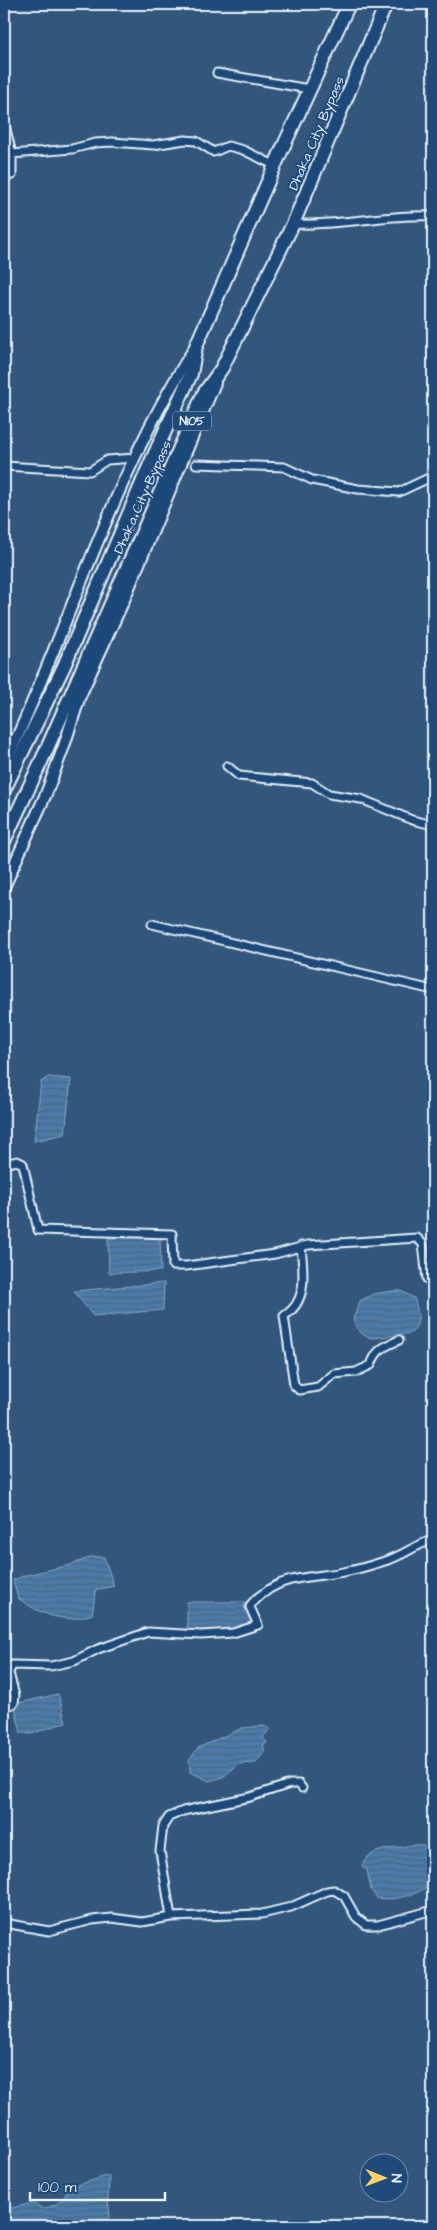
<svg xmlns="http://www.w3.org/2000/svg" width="437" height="2230" viewBox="0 0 437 2230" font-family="'Architects Daughter',sans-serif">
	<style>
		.water { fill: url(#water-rules); stroke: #8aaac8 }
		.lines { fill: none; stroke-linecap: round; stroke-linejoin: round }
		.street-casing { stroke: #e8f1f8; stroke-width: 11 }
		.secondary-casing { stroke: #e8f1f8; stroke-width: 14 }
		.highway-casing { stroke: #e8f1f8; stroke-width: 16 }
		.street { stroke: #1f4a7a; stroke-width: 7 }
		.secondary { stroke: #1f4a7a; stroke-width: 10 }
		.highway { stroke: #1f4a7a; stroke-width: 12 }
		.labels { text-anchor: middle; stroke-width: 4; stroke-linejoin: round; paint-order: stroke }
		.shield { fill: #1f4a7a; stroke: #acbfd2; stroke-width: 1 }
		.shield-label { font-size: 12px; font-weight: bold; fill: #e8f1f8 }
		.street-label { font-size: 14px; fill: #e8f1f8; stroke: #1f4a7a }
	</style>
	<defs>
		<pattern id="water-rules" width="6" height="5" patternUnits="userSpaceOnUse" patternTransform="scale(1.25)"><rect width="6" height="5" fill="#4c7aa8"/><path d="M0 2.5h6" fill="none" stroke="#49647e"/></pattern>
	</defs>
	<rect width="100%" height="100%" fill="#32567c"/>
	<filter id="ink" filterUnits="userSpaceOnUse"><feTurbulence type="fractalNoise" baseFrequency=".02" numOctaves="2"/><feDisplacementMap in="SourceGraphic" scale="10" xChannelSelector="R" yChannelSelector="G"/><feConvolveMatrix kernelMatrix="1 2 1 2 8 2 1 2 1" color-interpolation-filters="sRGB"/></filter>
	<g filter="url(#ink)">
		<!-- water -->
		<path class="water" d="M48,1077l23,2 -6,55 -31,7 7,-59z
			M160,1237l1,34 -52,2 -1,-35z
			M164,1283l-1,27 -70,6 -19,-25z
			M393,1291h8l13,7c4,12 8,25 -3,35l-38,5c-11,-1 -17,-9 -20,-19l7,-18 13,-7z
			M91,1557h13l10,29 -18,4 -4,24c-26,11 -53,0 -74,-16l-5,-18 13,-5 45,-10z
			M187,1602h61l5,20c-9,12 -51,10 -66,10z
			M58,1694l8,28 -35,12 -10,-1 -6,-25 4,-5z
			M264,1726l6,3 -7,8 4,6 -4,2 2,6 -9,12 -17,1 -16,13 -14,4 -19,-9 -1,-12 9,-12 44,-20z
			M412,1845h10l5,3 1,34 -4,7c-13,7 -32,12 -47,9l-6,-8 -4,-20 -5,-3c4,-20 34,-18 50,-22z
			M433,2161v36l-4,-18 2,-17z
			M106,2176h3l-1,23 2,18 -7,9h-99v-16l28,-7 12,6c11,-4 21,-8 24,-21z"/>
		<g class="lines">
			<defs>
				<path id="street" d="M217,73l92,16
					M4,121l8,33
					M4,176l8,-1v-21l60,-5 23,-6 17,-1 41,3 32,-5 11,1 18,11 14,-6 15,4 33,16
					M293,224c47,2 93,-10 140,-8
					M196,464l88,3 28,13 46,9 41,3 34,-16
					M4,466l86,5 17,-11 28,-2
					M4,738l12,2
					M227,766l12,10 73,7 17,11 32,5 51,21 21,5
					M152,924l281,66
					M4,1164l13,-3 6,3 15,66 134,4 1,32h13l89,-12 33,-9 109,-7 6,6 4,35h6
					M301,1246c2,25 8,55 -17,70l10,69 5,5 19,-3 16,-13 22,-2 15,-7c6,-17 13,-18 28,-25
					M4,1708l10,-5 1,-7 -6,-23 3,-8 39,1 23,-5 24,-12 50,-17 53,3 32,-2 25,-8 -8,-18c3,-7 8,-10 14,-14 24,-19 54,-15 84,-22 13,-2 27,-7 40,-11 16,-5 28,-16 45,-20
					M171,1917l-11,-66 3,-25 6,-9 14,-6 67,-14 40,-13h9l3,4
					M4,1923l45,8 43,-11 20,-2 30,4 29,-5 91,-3 29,-7 36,-16 7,-1 10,6 12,21 10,8h12l55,-15"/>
				<path id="secondary" d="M4,766c65,-138 108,-289 190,-417
					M4,887l42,-93 18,-48 16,-50 43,-94 92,-219"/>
				<path id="highway" d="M4,790l60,-124 86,-202 41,-90 5,-28 84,-192 69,-150
					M4,841l42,-90 158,-358 18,-25 71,-144 93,-220"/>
			</defs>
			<!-- street casing -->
			<use href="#street" class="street-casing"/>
			<!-- secondary casing -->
			<use href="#secondary" class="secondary-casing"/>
			<!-- highway casing -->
			<use href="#highway" class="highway-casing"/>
			<!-- street -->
			<use href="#street" class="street"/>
			<!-- secondary -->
			<use href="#secondary" class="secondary"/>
			<!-- highway -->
			<use href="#highway" class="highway"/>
		</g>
	</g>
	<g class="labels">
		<!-- shield labels -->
		<rect class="shield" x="173" y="411.5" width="38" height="19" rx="4"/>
		<g class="shield-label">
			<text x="192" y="425">N105</text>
		</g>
		<!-- street labels -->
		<g class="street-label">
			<text transform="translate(316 133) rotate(-67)" y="5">Dhaka City Bypass</text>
			<text transform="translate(142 497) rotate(-66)" y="5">Dhaka City Bypass</text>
		</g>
	</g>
	<!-- margin -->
	<rect width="437" height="2230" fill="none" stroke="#1f4a7a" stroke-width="20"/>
	<rect x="10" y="10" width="417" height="2210" fill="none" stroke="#e8f1f8" stroke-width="2" filter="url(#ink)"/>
	<!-- north arrow -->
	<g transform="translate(384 2178) rotate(91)"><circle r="24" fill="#1f4a7a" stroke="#6f8dac"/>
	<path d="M0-4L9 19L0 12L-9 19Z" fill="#ffd166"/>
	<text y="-8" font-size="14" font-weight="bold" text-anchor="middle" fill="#e8f1f8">N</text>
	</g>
	<!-- scale -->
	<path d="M30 2192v8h135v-8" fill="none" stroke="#e8f1f8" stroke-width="2.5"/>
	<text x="38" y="2192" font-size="15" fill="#e8f1f8" stroke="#1f4a7a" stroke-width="4" paint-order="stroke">100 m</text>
</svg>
